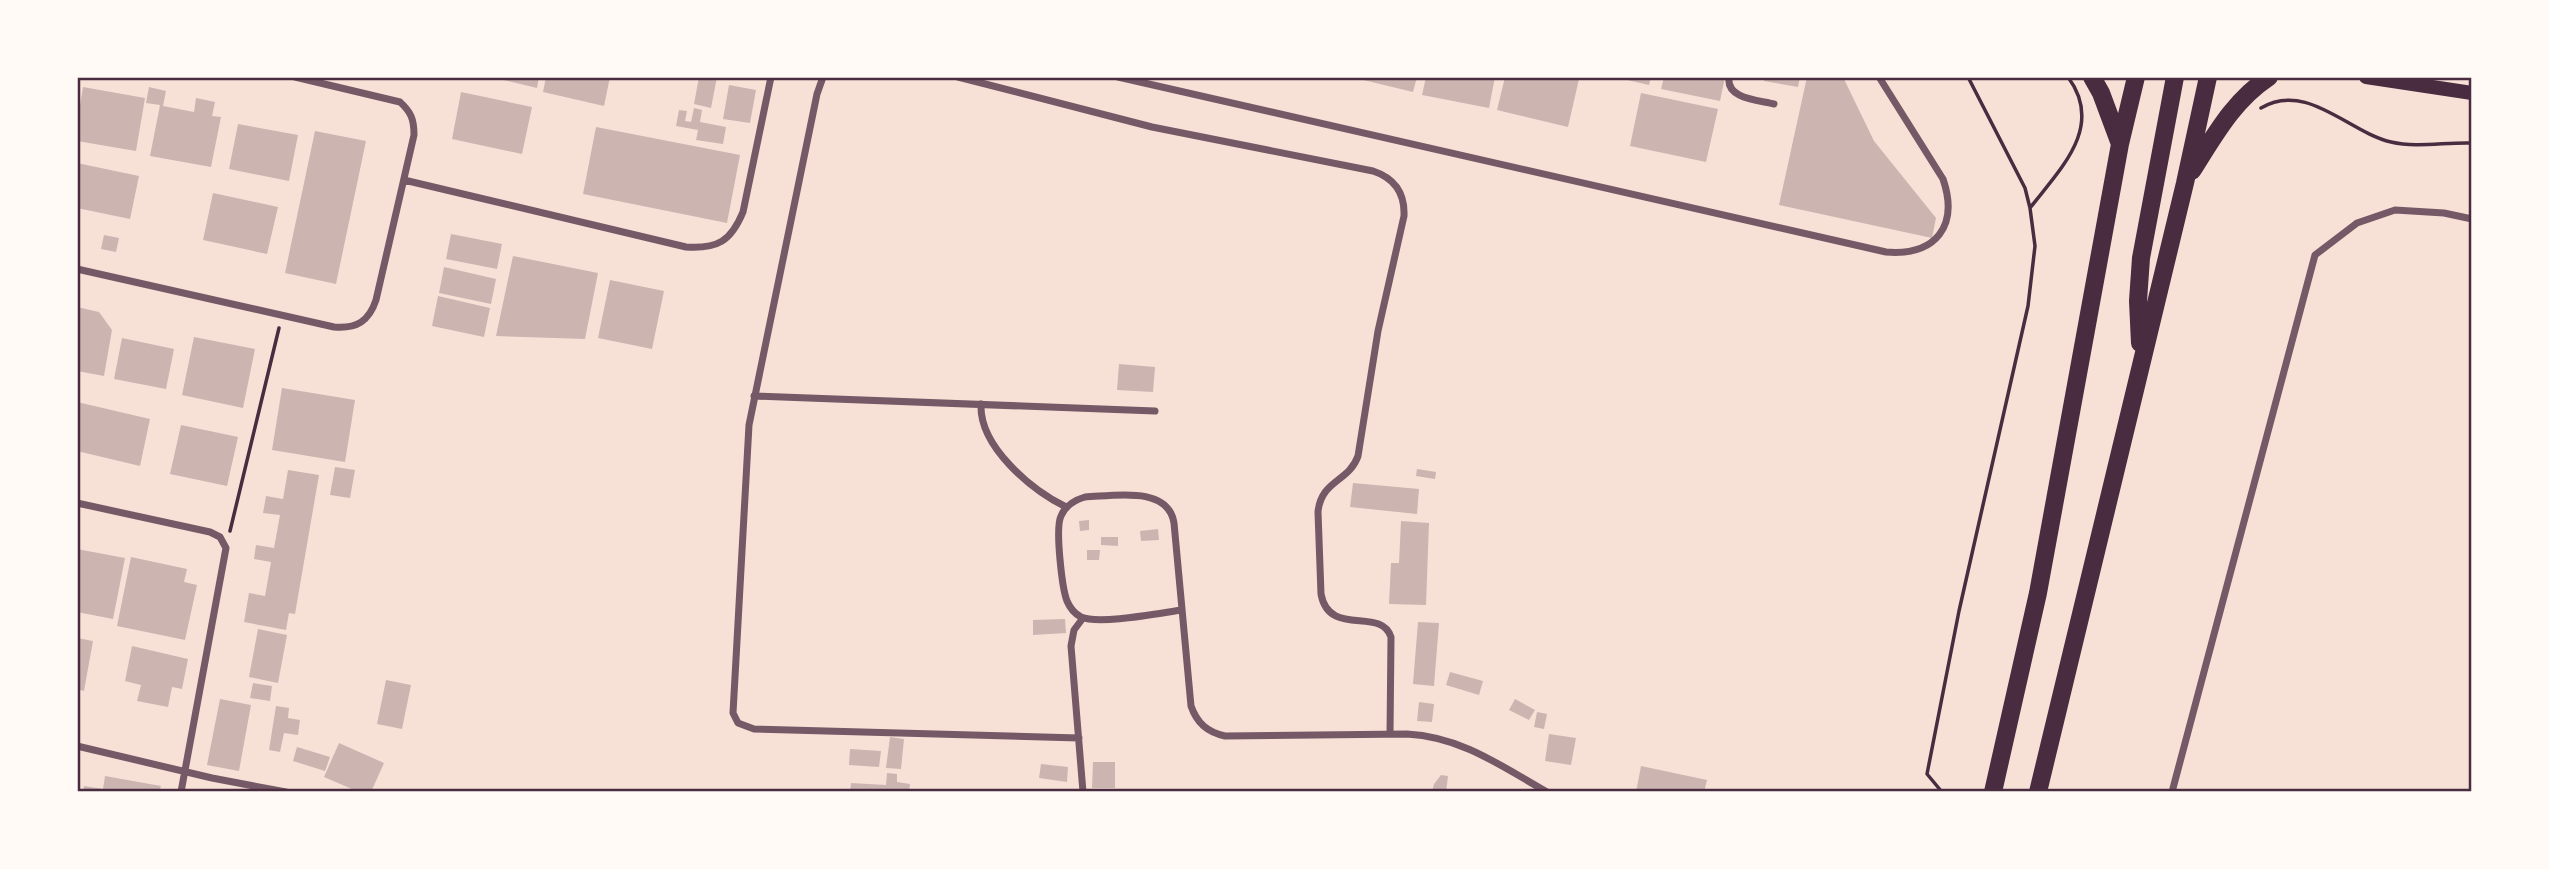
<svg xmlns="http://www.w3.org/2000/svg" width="2549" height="869" viewBox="0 0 2549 869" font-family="Quicksand,sans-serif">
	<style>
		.building { fill: #ccb4b1 }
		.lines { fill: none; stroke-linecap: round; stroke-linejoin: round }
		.path { stroke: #4a2c40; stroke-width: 3.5 }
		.minor { stroke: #755966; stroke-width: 7 }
		.secondary { stroke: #4a2c40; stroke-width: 14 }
		.primary { stroke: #4a2c40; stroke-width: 18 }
		.neatline { fill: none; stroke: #4a2c40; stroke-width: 2.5 }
	</style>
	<rect width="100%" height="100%" fill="#f7e1d7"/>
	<!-- building -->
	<path class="building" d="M491,77h48l-2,11z
		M546,77h64l-6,29 -61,-14z
		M699,77h18l-6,31 -17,-4z
		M1351,77h66l-4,15z
		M1426,77h69l-6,31 -67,-13z
		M1505,77l74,2 -11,48 -71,-17z
		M1614,77h37l-2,8z
		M1664,77h61l-5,24 -59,-12z
		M1765,77h35l-2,10 -34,-6z
		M1807,77h36l31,64 62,77 -4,20 -153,-33z
		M729,85l27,5 -6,33 -27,-4z
		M83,87l62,11 -9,53 -59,-10v-17z
		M149,87l17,4 -3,15 31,6 2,-14 19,4 -3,14 9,1 -10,50 -61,-11 10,-51 -14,-2z
		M461,92l71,15 -10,47 -70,-15z
		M1641,93l77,16 -12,53 -76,-16z
		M694,108l8,2 -2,12 26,5 -3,17 -27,-4 2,-10 -22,-4 3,-16 8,1 -2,10 6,1z
		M238,124l60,11 -9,46 -60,-12z
		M596,127l144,28 -13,68 -144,-29z
		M315,131l51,10 -30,143 -51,-11z
		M77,163l62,13 -9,43 -53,-11z
		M213,193l65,14 -11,47 -64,-14z
		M451,234l51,10 -5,25 -51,-10z
		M104,235l15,3 -3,14 -15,-3z
		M513,256l85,17 -13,66 -89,-3z
		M444,267l52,12 -5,25 -52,-11z
		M610,280l54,11 -12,58 -54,-11z
		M438,296l52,12 -6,29 -52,-11z
		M77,307l22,5 13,18 -8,46 -27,-5z
		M194,337l61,12 -12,59 -61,-13z
		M122,338l52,11 -8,40 -52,-10z
		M1119,364l36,3 -2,25 -36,-2z
		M282,388l73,12 -10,62 -73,-12z
		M77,402l73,17 -10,47 -63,-15z
		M181,425l57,12 -11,49 -57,-12z
		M335,467l20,3 -5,28 -20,-3z
		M1417,469l19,3 -1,7 -19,-3z
		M288,470l31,5 -24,139 -6,-1 -3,17 -42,-8 5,-29 16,3 6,-34 -17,-3 2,-14 18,3 6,-33 -17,-2 3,-17 17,3z
		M1353,483l66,6 -2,25 -67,-7z
		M1089,520v10l-9,1 -1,-10z
		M1401,521l28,2 -3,82 -37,-1 2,-41h8z
		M1158,529l1,11 -18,1 -1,-10z
		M1101,537h17v9l-17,-1z
		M77,549l48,9 -12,61 -36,-7z
		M1087,550h13l-1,10h-12z
		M131,557l56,12 -3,13 13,3 -12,55 -68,-14z
		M1065,619l1,14 -33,2v-15z
		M1418,622l21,1 -5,63 -21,-2z
		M258,629l29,6 -9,48 -29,-6z
		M77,638l16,3 -9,50 -7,-2z
		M132,646l56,13 -6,30 -10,-2 -4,20 -31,-6 4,-16 -16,-4z
		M1450,672l33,9 -4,14 -33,-10z
		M386,680l25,5 -9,44 -25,-5z
		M253,683l19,3 -2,15 -20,-3z
		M220,699l31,6 -12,66 -32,-6z
		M1515,699l20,11 -6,10 -20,-10z
		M1419,702l15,2 -2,18 -15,-1z
		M276,706l13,2 -1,10 12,2 -2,15 -14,-2 -4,19 -11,-2z
		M1537,712l10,2 -3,15 -10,-2z
		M1549,734l27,4 -5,27 -26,-4z
		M890,737l14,2 -3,30 -15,-1z
		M339,743l45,20 -13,29h-12l-35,-15z
		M297,747l33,10 -5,14 -32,-10z
		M850,749l31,2 -2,16 -30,-2z
		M1093,762h22v26h-23z
		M1041,764l27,3 -1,15 -28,-4z
		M1641,766l66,14 -3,12h-68z
		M887,773l10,1v8l13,2 -1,8h-59l1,-9 35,2z
		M1441,775l7,1 -2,16h-14l2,-8z
		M105,776l56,10 -2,6h-76l1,-6 19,3z"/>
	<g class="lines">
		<!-- path -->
		<path class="path" d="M2261,108c46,-27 87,24 130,34 26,6 54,0 81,1
			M2030,208c30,-39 75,-81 38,-131
			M230,531l49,-203
			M1942,792l-15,-18 32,-163 69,-305 7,-60 -5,-38 -5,-20 -57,-111"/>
		<!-- minor -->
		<path class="minor" d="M823,77l-6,17 -68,331 -16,288 5,10 16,6 325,9
			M958,77l194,50 221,44c21,7 32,22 31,45l-26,115 -20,125c-9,26 -37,24 -40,56l3,82c8,44 60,12 70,43l-1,97
			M1118,77l768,175c50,4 73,-26 57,-73l-64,-102
			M1729,77c-3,22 29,23 45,27
			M404,180l282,67c32,2 45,-6 57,-35l28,-135
			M77,269l257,58c23,2 35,-6 42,-27l38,-165c0,-16 -3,-23 -14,-33l-105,-25
			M754,396l401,15
			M981,404c-2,43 51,86 85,103
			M77,503l133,29 10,5 6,11 -45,244
			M1182,610c-22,3 -83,15 -101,7 -6,-3 -11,-9 -14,-16 -5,-13 -12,-73 -6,-85 4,-10 14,-16 24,-19 28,-1 83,-12 89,26l17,183c6,17 16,26 34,30l182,-2c55,3 94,32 140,58
			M1083,618l-9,12 -3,16 12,146
			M77,746l135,32 74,14
			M2172,792l143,-537 42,-32 38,-13 49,3 28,6"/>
		<!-- secondary -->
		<path class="secondary" d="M2366,77l106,16"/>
		<!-- primary -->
		<path class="primary" d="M2092,77l9,16 19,51
			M2192,171c23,-36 41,-70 77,-94
			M2140,343l-2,-42 3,-43 34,-181
			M1993,792l45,-199 82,-449 16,-67
			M2038,792l147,-609 23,-106"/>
	</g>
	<!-- border -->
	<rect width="2549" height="869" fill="none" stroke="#fffaf5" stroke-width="158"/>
	<rect x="79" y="79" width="2391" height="711" class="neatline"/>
</svg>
